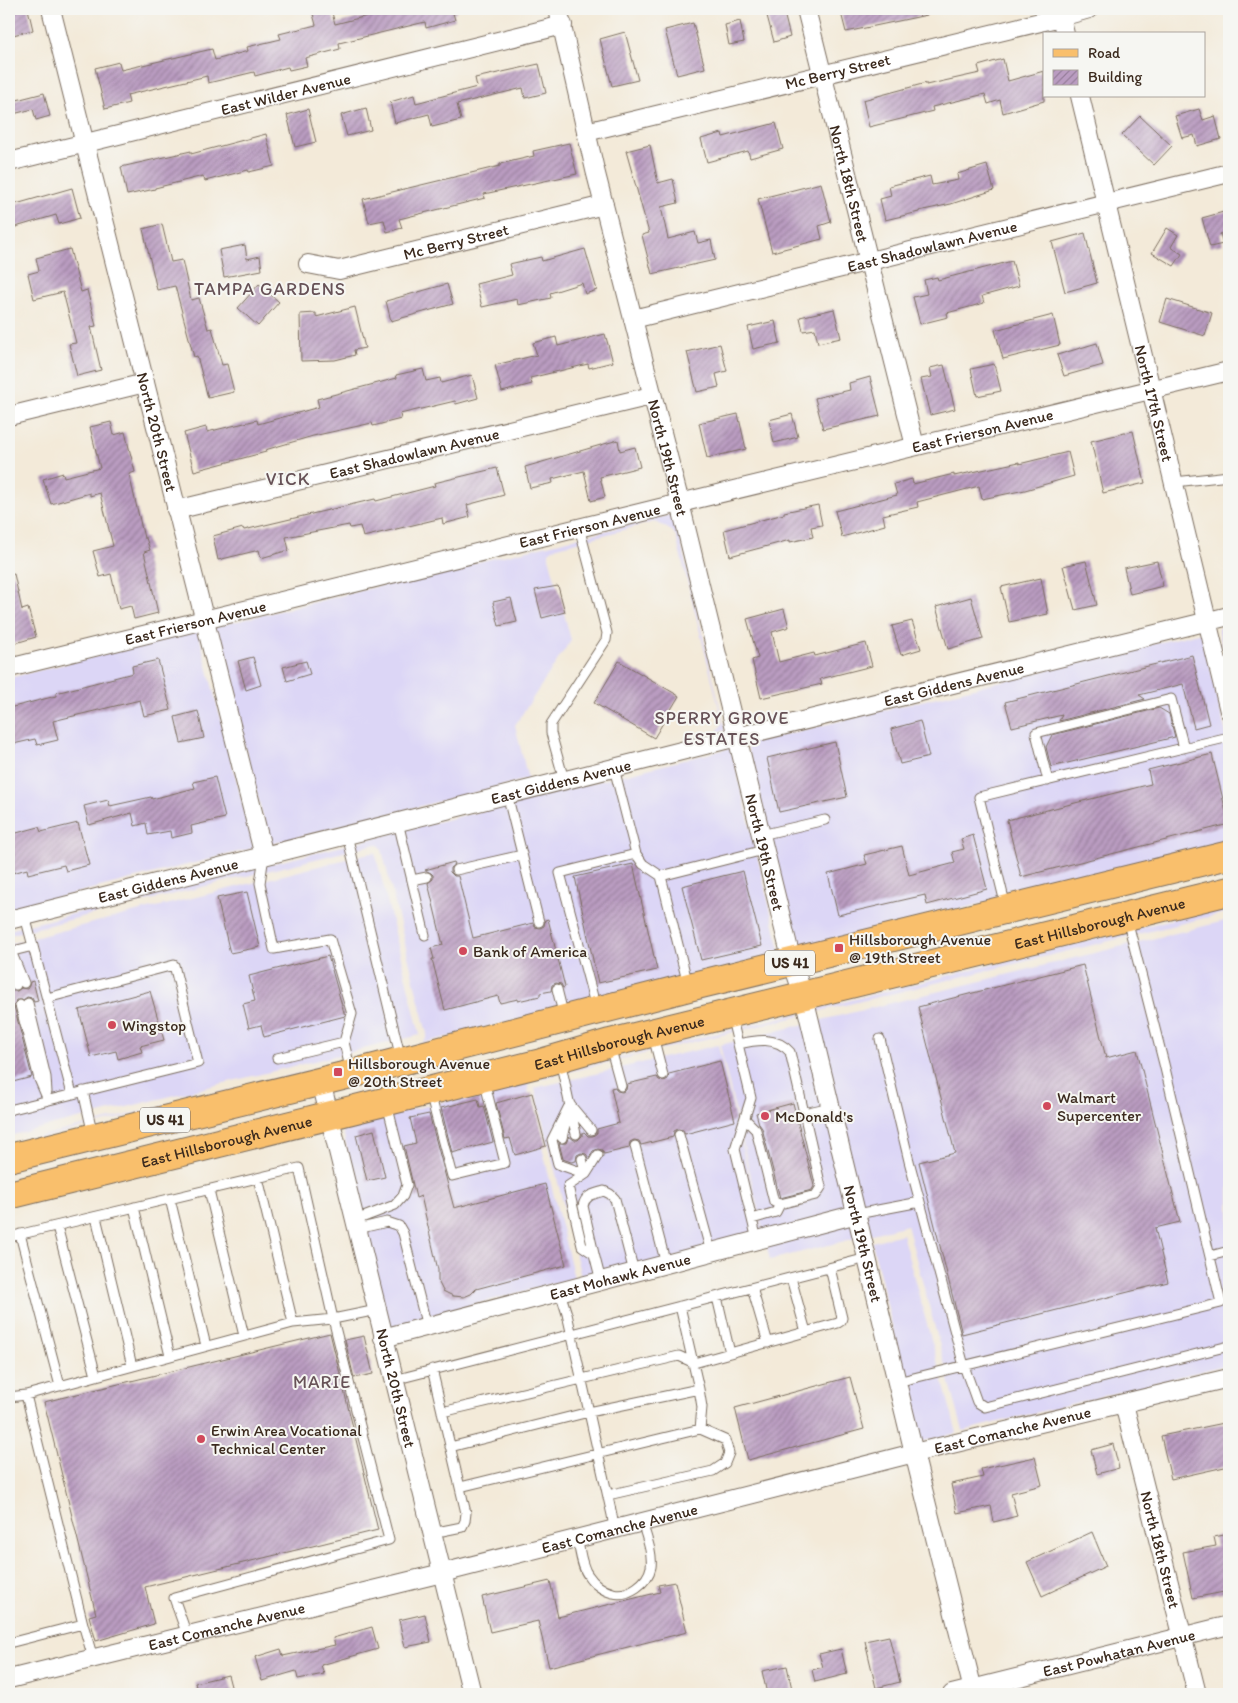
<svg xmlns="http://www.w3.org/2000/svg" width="1238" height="1703" viewBox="0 0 1238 1703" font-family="Itim,sans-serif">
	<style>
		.built { fill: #dcd6f6 }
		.building { fill: url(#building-hatch) }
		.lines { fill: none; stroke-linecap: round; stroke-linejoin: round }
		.lane-casing { stroke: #7b6d5f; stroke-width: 11 }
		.street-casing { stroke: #7b6d5f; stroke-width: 20 }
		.primary-casing { stroke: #7b6d5f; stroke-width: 30 }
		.lane { stroke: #fff; stroke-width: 9 }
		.street { stroke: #fff; stroke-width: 18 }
		.primary { stroke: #f9bf6c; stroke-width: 28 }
		.poi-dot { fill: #d1495b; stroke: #f6f6f2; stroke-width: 2 }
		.labels { text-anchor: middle; stroke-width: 4; stroke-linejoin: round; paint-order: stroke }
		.shield { fill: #f6f6f2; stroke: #73675e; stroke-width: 1 }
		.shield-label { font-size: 15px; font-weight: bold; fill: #3b2a1e }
		.street-label { font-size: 16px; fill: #3b2a1e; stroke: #f6f6f2 }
		.poi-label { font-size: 16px; fill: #3b2a1e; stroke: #f6f6f2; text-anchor: start }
		.neighbourhood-label { font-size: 18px; letter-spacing: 1px; fill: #675257; stroke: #f6f6f2 }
	</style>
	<defs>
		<pattern id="building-hatch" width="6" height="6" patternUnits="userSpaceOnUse" patternTransform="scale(1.25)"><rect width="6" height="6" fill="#ba9cc1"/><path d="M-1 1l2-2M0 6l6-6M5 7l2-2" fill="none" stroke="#987f9c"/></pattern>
	</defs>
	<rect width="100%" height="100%" fill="#f6f6f2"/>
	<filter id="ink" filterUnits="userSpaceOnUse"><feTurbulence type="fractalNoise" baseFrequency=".02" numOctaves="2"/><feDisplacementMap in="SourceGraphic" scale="10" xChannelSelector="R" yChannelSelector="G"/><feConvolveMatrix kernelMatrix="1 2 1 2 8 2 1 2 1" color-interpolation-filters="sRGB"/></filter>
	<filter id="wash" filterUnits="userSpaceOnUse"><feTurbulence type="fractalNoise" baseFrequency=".0096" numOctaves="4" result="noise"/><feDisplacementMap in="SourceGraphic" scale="20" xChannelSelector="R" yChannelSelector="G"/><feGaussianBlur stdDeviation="1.12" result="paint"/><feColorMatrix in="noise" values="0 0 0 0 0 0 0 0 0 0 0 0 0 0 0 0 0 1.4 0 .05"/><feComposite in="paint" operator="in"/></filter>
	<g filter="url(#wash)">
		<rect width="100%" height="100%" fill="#f3ead9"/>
		<!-- built -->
		<path class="built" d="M674,514l51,215 2,1 -10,2 5,-8v-4l-46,-184 -4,-5 -14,-8 -5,-1 -99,26 -5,4v5l22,83 -56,85 13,54 -258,65 -56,-217z
			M1229,625v50l-11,-47z
			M198,631l56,217 -245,62v-232z
			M1202,632l27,115v94l-431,109 -51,-206z
			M731,748l50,206 -772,192v-2l413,-101 5,-5v-4l-45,-184 -2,-4 -4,-2 -367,91v-5z
			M375,852l45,183 -411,101v-192z
			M1229,905v7l-413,100 -1,-3z
			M1229,920v444l-266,67 -56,-206 -137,35 -50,-215z
			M799,1013l1,3 -269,65 -3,4v5l46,188 -185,49 -47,-200z
			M718,1045l45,190 -181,46 -47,-193z
			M902,1234l55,199 -37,9 -48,-200z"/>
		<g id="blocks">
			<!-- building -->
			<path class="building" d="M9,9h19l5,21 -20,5 -4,-18z
				M331,9l4,15 60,-15h61v3l-3,1 2,7 -29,8 -1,-6 -86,21 1,6 -35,9 2,8 -18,4 -1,-3 -33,9 -1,-4 -46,11 -1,-7 -80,19 2,8 -24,6 -10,-41 24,-6 2,8 91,-21 3,11 33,-9 -1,-4 34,-8 -2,-5 37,-9 -3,-11z
				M778,9h5l7,28 -16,5 -8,-30z
				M840,9h86l1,6 -81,17z
				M740,21l4,21 -15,3 -4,-20z
				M693,23l12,45 -28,7 -12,-45z
				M625,32l13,48 -26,6 -12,-47z
				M1003,59l5,22 36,-10v30l-41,12 -3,-13 -12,4 -3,-10 -53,13 1,4 -64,16 -6,-27 63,-17v2l54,-12 -2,-7z
				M539,64l7,29 -21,5 -2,-10 -66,16 4,16 -29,7 -3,-13 -34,9 -5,-21 24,-7 2,8 61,-16 -2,-9z
				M44,93l6,23 -14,4 -3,-11 -24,6v-13z
				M366,108l5,22 -24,6 -6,-21z
				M308,109l8,33 -21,5 -8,-32z
				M1199,109l4,11 12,-4 6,23 -24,7 -3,-11 -12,3 -7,-22z
				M1140,116l32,30 -18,19 -32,-30z
				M776,123l7,26 -33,9 -2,-7 -41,11 -6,-23 21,-6 1,4z
				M266,134l8,32 -25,6 -1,-2 -43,11 -2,-5 -48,12v1l-28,6 -6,-28 70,-16v3z
				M569,143l8,31 -93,20 1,4 -86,21 3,9 -15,4 -3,-12 -15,3 -6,-24 137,-33v-2l34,-8 -1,-5z
				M650,145l8,38 15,-4 5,24 -17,4 7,32 27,-7 3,11 13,-3 4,20 -63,14 -10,-39 7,-2 -23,-82z
				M987,165l7,25 -43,14 -32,7v1l-34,8 -5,-21 11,-3 -2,-10 41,-10 2,9 26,-5 -1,-6z
				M821,183l10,39 -12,4 3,13 -50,13 -14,-53z
				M72,188l8,30 -21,6 -3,-9 -47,14v-23z
				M1227,211l2,7v13l-9,3 3,10 -13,3 -8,-29z
				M162,224l9,38 11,-2 9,40 8,-2 9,31 4,-1 10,37 5,-1 7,28 -26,6 -11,-42 -3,1 -19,-71 -18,4 -14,-61z
				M1167,228l11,7 -7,12 11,7 -8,12 -22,-13z
				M1085,233l12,50 -32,9 -13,-50z
				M245,245l2,14 13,-3 2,14 -38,7 -5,-27z
				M70,249l11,43 6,-2 9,36 -5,1 10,43 -24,6 -8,-32 7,-1 -13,-51 -29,7 -6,-25 11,-3 -3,-13z
				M585,249l12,41 -12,4 -3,-11 -32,10 1,5 -33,7 -1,-6 -35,8 -6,-23 36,-9 -3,-11 32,-7 1,4z
				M1012,261l7,25 -37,10 2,7 -37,10 1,4 -28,7 -7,-27 14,-3 -3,-14 13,-3 1,3z
				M259,284l20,18 -21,24 -20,-18z
				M447,284l6,20 -62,17 -5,-20z
				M1167,299l45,14 -7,23 -45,-14z
				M355,307l10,41 -11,2 1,5 -20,5 -34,1 -1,-47 16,-1v4z
				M834,309l7,29 -23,5 -3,-14 -12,2 -3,-14z
				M1053,315l7,30 -57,14 -8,-29z
				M775,321l5,22 -27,6 -5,-22z
				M605,334l8,28 -24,6 -1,-4 -58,14 2,6 -30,8 -7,-27 42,-10 -4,-12 23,-6 2,9z
				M1097,343l6,22 -39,11 -7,-21z
				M720,344l7,27 -11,3 3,13 -22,5 -10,-40z
				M994,364l7,27 -24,5 -6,-27z
				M944,365l11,44 -25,6 -9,-36 11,-2 -2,-9z
				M423,369l3,12 14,-3 1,5 31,-8 6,23 -22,6 -1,-3 -55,13 1,5 -28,7 -1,-3 -59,13 -48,14 1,2 -72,19 -10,-38 22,-6 1,5 50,-12 1,4 61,-17 -2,-8 80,-21 -1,-3z
				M870,377l10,39 -57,13 -8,-31 35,-8 -1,-7z
				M738,414l8,35 -39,9 -8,-35z
				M792,414l6,23 -24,6 -5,-23z
				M111,422l3,13 11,-3 10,40 -6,2 15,64h2l4,12 -6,2 14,61 -24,6 -3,-13 -12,3 -8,-35 -11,3 -7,-26 20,-5 -13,-53 -10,3v-3l-39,11 -8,-25 20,-6 1,4 36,-9 -10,-41z
				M1133,431l12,52 -42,10 -12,-52z
				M618,440l2,11 15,-4 5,20 -40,10 5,20 -14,4 -7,-30 -32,8 1,4 -23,5 -5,-21z
				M1068,452l6,24 -49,14 -43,9 -3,-13 -62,16 1,5 -35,8 2,10 -43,12 -7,-26 62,-16 -3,-11 18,-5 1,5 41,-10v2l65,-14v2z
				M497,468l7,27 -37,10 3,12 -27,7 -1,-6 -79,19 -3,-11 -10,2 -1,-3 -63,12 3,13 -28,8 -2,-8 -41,10 -5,-24 30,-8 1,2 131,-31 1,2 59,-15 -1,-3z
				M818,505l4,20 -11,2 2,10 -23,5v-2l-60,16 -6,-26 60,-16v-2z
				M1086,561l11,44 -22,5 -12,-44z
				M1157,561l6,25 -33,8 -6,-26z
				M14,574l8,36 6,-2 8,29 -27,8v-70z
				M1041,578l7,36 -39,8 -8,-35z
				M558,586l7,26 -23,6 -7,-28z
				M971,597l12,42 -35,10 -12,-42z
				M511,598l6,24 -18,4 -6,-24z
				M784,609l5,18 -17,5 7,30 35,-9 1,3 51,-13 6,23 -52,13 2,5 -61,14 -9,-38 6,-2 -11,-39z
				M912,621l9,28 -20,6 -9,-29z
				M1192,655l17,69 -15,4 -11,-44 -44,11 6,4 -86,22 3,-6 -50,12 -7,-25z
				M253,657l8,28 -15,5 -8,-29z
				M158,660l13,50 -27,6 -4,-16 -87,21 5,19 -21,5 -2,-6 -26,6v-37l47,-12v-3l77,-20 -1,-7z
				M306,661l4,13 -23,7 -4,-14z
				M619,661l60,35 -25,42 -60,-35z
				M1159,708l10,6 6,23 -124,30 -5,-20 6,-12z
				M198,711l6,27 -23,5 -6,-26z
				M920,721l9,36 -29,7 -9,-35z
				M835,742l12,55 -68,15 -12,-54z
				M1212,754l17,70 -208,53 -14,-57 144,-36 -3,-14z
				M215,777l10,41 -34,8 1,7 -21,5 -1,-7 -22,4 -2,-12 -11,3 -3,-13 -43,12 -5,-19 24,-6 2,6 41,-9 1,2 43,-11 -2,-6z
				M78,823l11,42 -23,6 -2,-6 -36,9 -1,-5 -18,5v-39l30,-8 2,5z
				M973,835l14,54 -60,16 -2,-10 -87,20 -10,-41 39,-10 -3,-9 38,-9 7,29 46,-12 -3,-11 12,-3 -3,-10z
				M454,862l1,2 -5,4v4l4,4h4l15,62 60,-15 2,4 5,1 4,-2 1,-6 3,-1 17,68 -2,1 -2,-4 -5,-1 -4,2 -1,6 -11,2v3l-22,5v-2l-18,4 -2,-7 -53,14 -13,-51h2l-3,-11 12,-3 -15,-62 5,-4v-4l-2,-2 -6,-3z
				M633,864l24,106 -59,13 -23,-106z
				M743,871l19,75 -61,14 -19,-74z
				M247,892l13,55 -30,6 -13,-55z
				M328,956l17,60 -81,21 -3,-12 -12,3 -6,-24 12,-3 -6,-25z
				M1083,965l23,93 31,-8 43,172 -25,6 13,54 -206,52 -43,-172 36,-9 -37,-146z
				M33,981l5,20 -4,1 -2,-4 -5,-1 -4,3h-7l-2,6 18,71 -23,6v-97l4,5h4l4,-3 6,1 2,-3 1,-4z
				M150,991l14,49 -24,6 2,6 -24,7 -2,-8 -25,6 -12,-47z
				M720,1061l15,60 -50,13 -2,-4 -5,-1 -4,2 -1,6 -32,8 -2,-4 -5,-1 -4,2 -1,6 -25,6 -2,-4 -4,-1 -5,2 -4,7 -3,-4 -5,-1 -4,2 -1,6 -5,1 -8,-3 -4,-16h7l3,-7 5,4h4l4,-4v-3l2,-1 4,4h5l4,-3v-4l22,-6 -8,-35 4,-1 2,4 5,1 4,-2 1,-6 30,-7 2,3 5,1 4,-2 1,-5z
				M532,1093l14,53 -31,9 -5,-17 -5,1 -9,-36z
				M478,1099l2,8 4,-1 9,36 -41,11 -11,-45z
				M793,1103l21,83 -2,4 -32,8 -18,-70 -3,-4 -3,-11z
				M429,1114l25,94 91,-24 21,81 -90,24 -5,5 -7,3 -11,-1 -10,-5 -5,-10v-11l-17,-74 -5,2 -12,-52 12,-3 -6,-25z
				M374,1130l11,47 -18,4 -11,-46z
				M330,1333l48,197 -233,57 9,37 -58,17 -7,-25 7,-2 -52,-212z
				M364,1336l9,38 -19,4 -9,-38z
				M850,1377l14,52 -116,31 -13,-52z
				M1229,1422v44l-58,13 -10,-43z
				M1113,1444l6,24 -22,6 -6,-24z
				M1035,1457l7,28 -31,8 6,23 -23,6 -3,-16 -34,7 -6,-29 32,-7 -2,-8z
				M1092,1532l14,34 -64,30 -15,-34z
				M1229,1534v57l-36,7 -10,-46 33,-6 -2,-9z
				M550,1581l8,36 102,-25 -2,-7 17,-3 12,50 -138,35 -11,-46 -48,11 -8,-35z
				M425,1614l6,28 -26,5 -6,-27z
				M372,1627l6,22 -57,16 3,9 -26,5 -2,-8 -34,10 -7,-24 26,-8 2,7 52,-11 -2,-7z
				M889,1636l11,46 -24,6 -11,-47z
				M841,1649l6,25 -32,8 -3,-12 11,-3 -4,-13z
				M787,1666l6,28h-26l-5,-23z
				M228,1675l5,19h-35l-3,-11z"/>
		</g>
	</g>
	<g filter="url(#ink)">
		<use href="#blocks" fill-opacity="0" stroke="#7b6d5f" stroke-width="1"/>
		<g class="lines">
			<defs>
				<path id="lane" d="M1175,482l54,-6
					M614,768l22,86
					M564,780l-13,-47v-9l55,-84 1,-7 -28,-106
					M1048,781l-12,-48 135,-34 13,49
					M507,794l32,128
					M398,822l27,113
					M347,835l54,224
					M761,835l64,-15
					M264,856l-4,27 14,66 56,-10 22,75 -8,28 7,30
					M456,870l66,-15
					M661,876l103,-26
					M412,880l15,-3
					M1006,907l-27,-110 250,-60
					M25,916l47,178
					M11,951l13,32
					M9,952l24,-6
					M13,966l3,19
					M557,989l7,28
					M28,1003l18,74 1,15
					M20,1005l19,74 9,21
					M596,1008l-36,-135 76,-19 7,10 18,12 27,109
					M731,1015l20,83 -16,51 22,91
					M653,1036l10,39
					M880,1039l29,122 55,205 13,36 8,5 244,-61
					M738,1044c18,-4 38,-8 52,8l31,135 -5,8 -36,9 -6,-2 -18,-72 -11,-11
					M610,1046l11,40
					M277,1058l67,-16
					M560,1060l16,74
					M83,1091l10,44
					M430,1093l22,83 53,-13 -21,-83
					M570,1104l-18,36 6,24 28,10
					M571,1106l20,24
					M9,1110l189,-47 -24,-98 -127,33
					M804,1113l27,-6
					M679,1135l32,117
					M562,1138l4,-17
					M635,1146l31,118
					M582,1159l4,15 -18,12 14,60 12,8 7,27
					M586,1174l12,-19
					M258,1178l35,145
					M209,1190l35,146
					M170,1199l36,147
					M134,1207l36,149
					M857,1214l63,-12
					M96,1217l36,149
					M752,1219l24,-7 4,-8
					M356,1220l39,-15 8,-9 4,-11 -20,-81
					M57,1226l39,150
					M357,1229l30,-7 12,4 4,7 24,94
					M20,1234l40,152
					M9,1237l290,-69 34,151 44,-9
					M594,1254l-11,-48c2,-11 11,-12 21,-15l6,3 5,5 19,73
					M1210,1256l19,-5
					M791,1278l15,54
					M752,1288l16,55
					M560,1292l7,22 45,201 2,14
					M717,1297l13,56
					M680,1306l19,83 3,18 -2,22
					M394,1380l473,-122
					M897,1382l324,-79 -57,-239 -37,-145
					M26,1395l267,-72 40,-4 56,221 -215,58 13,37
					M9,1397l17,-2 57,229 -74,19
					M442,1412l237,-56 15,7 144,-40 3,-2 1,-3 -12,-50
					M450,1447l139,-35 110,-23
					M460,1487l240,-58 25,11 4,13 -4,10 -12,8 -105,24
					M432,1533l30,-6 3,-6 1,-8 -34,-144
					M577,1538c3,11 4,28 11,37 5,8 15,16 25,18 15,4 35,-10 38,-26 2,-14 -5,-31 -9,-45
					M83,1624l10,34"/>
				<g id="street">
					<path id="s1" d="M51,9l213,847"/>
					<path id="s2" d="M558,9l37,161 85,333 112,459 12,35 110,456 60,241"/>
					<path id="s3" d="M806,9l109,437"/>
					<path d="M1059,9l6,25"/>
					<path id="s4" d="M1080,96l149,615"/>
					<path id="s5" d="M586,132l475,-115 28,-8"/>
					<path id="s6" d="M9,162l554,-137"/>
					<path id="s7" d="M308,264l31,6 265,-65"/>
					<path id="s8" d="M633,319l596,-146"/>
					<path d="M9,416l136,-33"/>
					<path id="s9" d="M176,510l475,-114"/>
					<path id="s10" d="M9,668l671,-165 549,-132"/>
					<path id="s11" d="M9,920l728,-183 492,-121"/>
					<path id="s12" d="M321,1082l151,612"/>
					<path id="s13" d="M383,1338l474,-124"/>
					<path id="s14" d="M1124,1404l73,290"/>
					<path id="s15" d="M9,1679l433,-106 472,-120 315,-75"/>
					<path id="s16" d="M952,1694l277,-69"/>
				</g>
				<g id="primary">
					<path d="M9,1158l342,-84 338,-87 540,-132"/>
					<path id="s17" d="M9,1195l532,-132 69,-20 619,-152"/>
				</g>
			</defs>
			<!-- lane casing -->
			<use href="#lane" class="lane-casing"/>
			<!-- street casing -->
			<use href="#street" class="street-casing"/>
			<!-- primary casing -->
			<use href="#primary" class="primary-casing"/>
			<!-- lane -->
			<use href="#lane" class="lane"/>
			<!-- street -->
			<use href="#street" class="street"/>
			<!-- primary -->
			<use href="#primary" class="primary"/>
		</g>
	</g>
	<!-- markers -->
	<g class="poi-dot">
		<rect x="834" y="943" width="10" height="10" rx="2.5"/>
		<circle cx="463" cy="951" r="5"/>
		<circle cx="112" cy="1025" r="5"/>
		<rect x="333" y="1067" width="10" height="10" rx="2.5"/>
		<circle cx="1047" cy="1106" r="5"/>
		<circle cx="765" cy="1116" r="5"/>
		<circle cx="201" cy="1439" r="5"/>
	</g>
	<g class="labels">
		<!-- shield labels -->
		<g class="shield">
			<rect x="765" y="950.5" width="50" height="25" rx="4"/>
			<rect x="140" y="1107.5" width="50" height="25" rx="4"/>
		</g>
		<g class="shield-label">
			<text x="790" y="968">US 41</text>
			<text x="165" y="1125">US 41</text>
		</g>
		<!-- street labels -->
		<g class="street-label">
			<text dy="6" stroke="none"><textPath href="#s5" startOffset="259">Mc Berry Street</textPath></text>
			<text dy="6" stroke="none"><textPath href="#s6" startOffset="285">East Wilder Avenue</textPath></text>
			<text dy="6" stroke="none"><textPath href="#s3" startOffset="180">North 18th Street</textPath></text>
			<text dy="6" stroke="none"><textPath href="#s7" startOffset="152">Mc Berry Street</textPath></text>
			<text dy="6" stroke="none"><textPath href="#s8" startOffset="308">East Shadowlawn Avenue</textPath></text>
			<text dy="6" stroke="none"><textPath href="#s4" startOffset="316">North 17th Street</textPath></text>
			<text dy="6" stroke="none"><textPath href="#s10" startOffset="1002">East Frierson Avenue</textPath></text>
			<text dy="6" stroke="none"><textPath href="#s1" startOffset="436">North 20th Street</textPath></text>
			<text dy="6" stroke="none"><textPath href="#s9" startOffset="245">East Shadowlawn Avenue</textPath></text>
			<text dy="6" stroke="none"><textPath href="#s2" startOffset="462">North 19th Street</textPath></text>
			<text dy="6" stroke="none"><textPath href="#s10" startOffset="598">East Frierson Avenue</textPath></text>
			<text dy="6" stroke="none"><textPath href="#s10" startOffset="192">East Frierson Avenue</textPath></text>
			<text dy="6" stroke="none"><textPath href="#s11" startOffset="974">East Giddens Avenue</textPath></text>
			<text dy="6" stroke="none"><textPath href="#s11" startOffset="569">East Giddens Avenue</textPath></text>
			<text dy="6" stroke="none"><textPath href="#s2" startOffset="868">North 19th Street</textPath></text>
			<text dy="6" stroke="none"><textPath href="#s11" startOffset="164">East Giddens Avenue</textPath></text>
			<text dy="6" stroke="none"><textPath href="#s17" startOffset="1124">East Hillsborough Avenue</textPath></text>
			<text dy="6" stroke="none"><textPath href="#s17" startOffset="629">East Hillsborough Avenue</textPath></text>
			<text dy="6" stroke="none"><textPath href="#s17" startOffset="224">East Hillsborough Avenue</textPath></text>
			<text dy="6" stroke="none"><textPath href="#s2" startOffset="1272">North 19th Street</textPath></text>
			<text dy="6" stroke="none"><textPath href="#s13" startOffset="245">East Mohawk Avenue</textPath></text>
			<text dy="6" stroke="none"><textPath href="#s12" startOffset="315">North 20th Street</textPath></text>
			<text dy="6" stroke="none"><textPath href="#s15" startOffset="1034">East Comanche Avenue</textPath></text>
			<text dy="6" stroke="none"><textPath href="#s15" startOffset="629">East Comanche Avenue</textPath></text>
			<text dy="6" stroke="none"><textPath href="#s14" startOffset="150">North 18th Street</textPath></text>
			<text dy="6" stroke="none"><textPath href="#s15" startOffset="224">East Comanche Avenue</textPath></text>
			<text dy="6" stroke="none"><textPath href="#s16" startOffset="172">East Powhatan Avenue</textPath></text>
		</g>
		<!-- poi labels -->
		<g class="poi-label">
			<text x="849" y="945">Hillsborough Avenue<tspan x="849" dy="18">@ 19th Street</tspan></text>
			<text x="473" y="957">Bank of America</text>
			<text x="122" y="1031">Wingstop</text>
			<text x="348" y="1069">Hillsborough Avenue<tspan x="348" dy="18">@ 20th Street</tspan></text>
			<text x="1057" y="1103">Walmart<tspan x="1057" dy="18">Supercenter</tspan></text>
			<text x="775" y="1122">McDonald's</text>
			<text x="211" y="1436">Erwin Area Vocational<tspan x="211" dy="18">Technical Center</tspan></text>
		</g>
		<!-- neighbourhood labels -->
		<g class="neighbourhood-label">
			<text x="270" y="295">TAMPA GARDENS</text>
			<text x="288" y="485">VICK</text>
			<text x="722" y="724">SPERRY GROVE<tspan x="722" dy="21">ESTATES</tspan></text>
			<text x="322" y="1388">MARIE</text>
		</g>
	</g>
	<!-- margin -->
	<rect width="1238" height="1703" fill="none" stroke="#f6f6f2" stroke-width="30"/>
	<!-- legend -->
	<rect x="1043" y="32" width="162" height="65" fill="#f6f6f2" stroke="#aba49d"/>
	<rect x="1053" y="49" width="25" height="8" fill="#f9bf6c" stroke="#aba49d"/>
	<text x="1088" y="58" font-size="15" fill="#3b2a1e">Road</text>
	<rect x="1053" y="70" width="25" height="15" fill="url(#building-hatch)" stroke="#aba49d"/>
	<text x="1088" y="82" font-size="15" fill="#3b2a1e">Building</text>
</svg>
